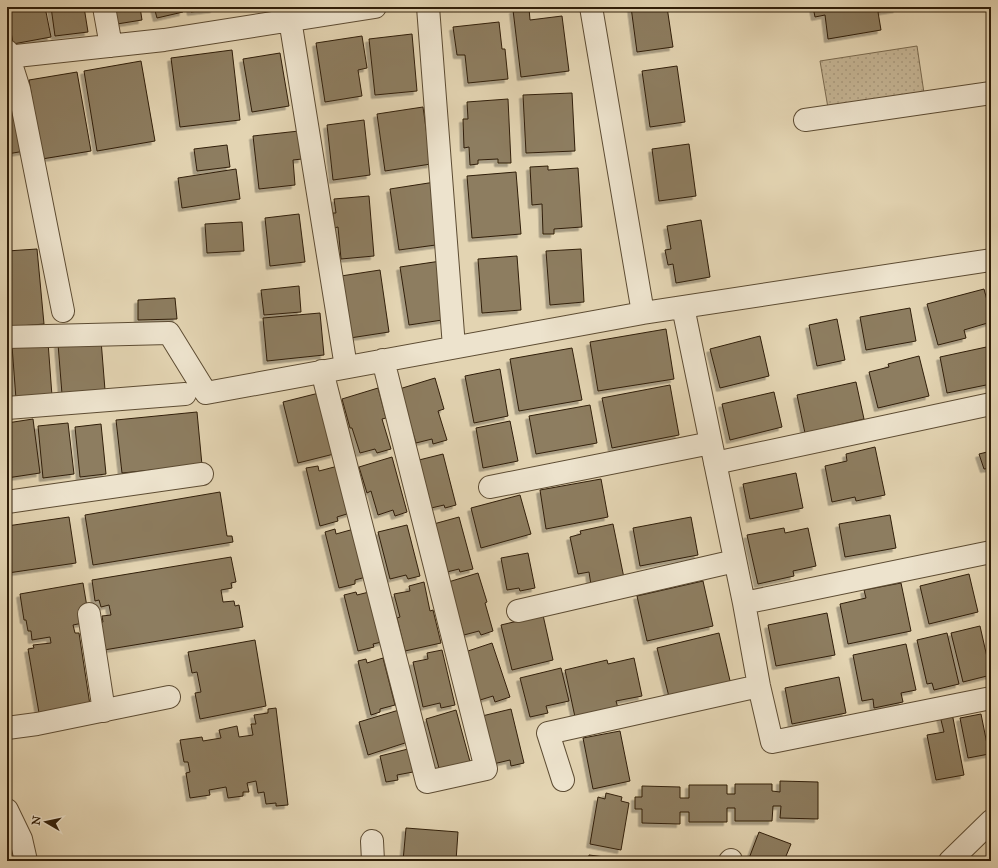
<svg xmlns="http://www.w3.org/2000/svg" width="998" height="868" viewBox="0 0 998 868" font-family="'IM FELL Great Primer',serif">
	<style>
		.grass { fill: url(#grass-dots); stroke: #7a6a4f }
		.building { fill: #8d7d61; stroke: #301e09; filter: url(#shadow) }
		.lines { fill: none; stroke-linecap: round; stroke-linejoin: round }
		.minor-casing { stroke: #5d4c33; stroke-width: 24 }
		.tertiary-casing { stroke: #5d4c33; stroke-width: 24 }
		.minor { stroke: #ede3cd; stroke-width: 22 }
		.tertiary { stroke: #ede3cd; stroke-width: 22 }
	</style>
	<defs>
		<pattern id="grass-dots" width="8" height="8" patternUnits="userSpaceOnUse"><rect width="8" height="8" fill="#c5b595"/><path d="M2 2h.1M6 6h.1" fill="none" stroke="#aa9b7f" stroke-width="1.8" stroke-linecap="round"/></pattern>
		<filter id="shadow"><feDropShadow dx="-3.5" dy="3.5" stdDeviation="0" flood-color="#0004"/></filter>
	</defs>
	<rect width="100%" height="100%" fill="#e3d4b2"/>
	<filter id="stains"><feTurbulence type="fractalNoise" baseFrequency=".005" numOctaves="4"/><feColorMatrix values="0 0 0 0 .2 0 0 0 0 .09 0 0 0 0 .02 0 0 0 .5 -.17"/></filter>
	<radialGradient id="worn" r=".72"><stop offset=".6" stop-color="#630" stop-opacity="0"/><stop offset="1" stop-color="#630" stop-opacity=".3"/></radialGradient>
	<!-- grass -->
	<path class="grass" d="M917,46l7,47 -96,15 -8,-47z"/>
	<!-- building -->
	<path class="building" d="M7,7h38l6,30 -38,7z
		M51,7h33l4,25 -33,4z
		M114,7h26l2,13 -25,4z
		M154,7h28l1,5 -26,6z
		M190,7h24v2l-23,3z
		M631,7h36l6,40 -36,5z
		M813,7h83l1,2 -19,3 3,18 -53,9 -3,-24 -10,2z
		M529,8l1,12 32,-4 7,55 -48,6 -8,-67z
		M499,22l3,27h3l3,30 -40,4 -3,-28h-8l-4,-28z
		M412,34l5,57 -42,4 -6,-56z
		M362,36l5,32 -9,2 4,26 -37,6 -9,-59z
		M232,50l8,70 -60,7 -9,-69z
		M280,53l9,53 -37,6 -9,-53z
		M141,61l14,80 -58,10 -13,-80z
		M677,66l8,56 -35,5 -8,-56z
		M77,72l14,79 -49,8 -13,-79z
		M7,81l18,70 -18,3z
		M572,93l3,58 -49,2 -3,-58z
		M508,99l3,64h-13v-4l-20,1v4l-8,1 -1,-18 -5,1 -1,-29h5l-1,-17z
		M423,107l8,57 -46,7 -8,-57z
		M364,120l6,55 -37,5 -6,-55z
		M299,131l3,28 -9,1 2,25 -36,4 -6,-53z
		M689,144l7,52 -37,5 -7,-52z
		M227,145l3,22 -33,4 -3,-22z
		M548,166v4l30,-2 4,59 -28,2v5h-11l-1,-30 -10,1 -2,-38z
		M236,169l4,30 -58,9 -4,-30z
		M516,172l5,62 -49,4 -5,-62z
		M435,182l8,62 -44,6 -9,-61z
		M369,196l5,60 -33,3 -3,-32 -4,1 -1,-15h3l-2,-14z
		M299,214l6,48 -35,4 -5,-48z
		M701,220l9,57 -34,6 -3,-19 -5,1 -3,-15 6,-1 -4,-23z
		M242,222l2,29 -37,2 -2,-29z
		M37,249l7,75 -36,3 -1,-76z
		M581,249l3,53 -34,3 -4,-54z
		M517,256l4,54 -39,3 -4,-54z
		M441,261l8,58 -40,6 -9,-58z
		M380,270l9,62 -39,6 -9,-62z
		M299,286l2,26 -37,3 -3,-25z
		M984,289l7,26v7l-27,8 2,8 -28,7 -11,-41z
		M175,298l2,21 -39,1v-20z
		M910,308l6,33 -50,9 -6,-33z
		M320,313l4,42 -57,6 -4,-43z
		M837,319l8,41 -28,6 -8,-41z
		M666,329l8,50 -76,12 -8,-49z
		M760,336l9,40 -49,12 -10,-39z
		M101,340l4,50 -43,4 -4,-50z
		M48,342l4,54 -36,3 -4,-53z
		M991,346v38l-44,9 -7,-36z
		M572,348l10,52 -63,11 -9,-52z
		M919,356l10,40 -51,12 -9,-36 20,-5 -1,-3z
		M500,369l8,47 -34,7 -9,-47z
		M435,378l9,31 -6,2 9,29 -14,4 -1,-5 -16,4 -7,-23 -13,-30z
		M856,382l8,37 -59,14 -8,-38z
		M670,385l9,50 -67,13 -10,-50z
		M378,388l8,30 -4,1 9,30 -14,4 -2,-4 -15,4 -8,-25h-2l-8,-29z
		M774,392l8,35 -52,13 -8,-36z
		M319,393l15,61 -36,9 -15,-61z
		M590,405l7,38 -61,11 -7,-38z
		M197,412l5,53 -80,8 -6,-53z
		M33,419l7,54 -33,5v-55z
		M510,421l8,40 -35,7 -7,-40z
		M68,423l6,51 -31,4 -5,-52z
		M101,424l5,50 -26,3 -5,-50z
		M875,447l10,48 -29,6 -1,-4 -23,5 -7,-36 22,-5 -1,-7z
		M991,451v17l-7,1 -5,-15z
		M443,454l13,51 -11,3 -1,-3 -17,4 -12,-48z
		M392,457l15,55 -12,4 -2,-6 -15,5 -7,-24 -4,2 -8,-26z
		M318,466l1,5 19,-5 12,47 -13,4 1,4 -18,5 -14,-58z
		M796,473l7,35 -53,11 -7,-35z
		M601,479l7,38 -62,12 -6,-39z
		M220,492l7,44h5l1,6 -140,23 -8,-50z
		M520,495l11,39 -50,14 -10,-40z
		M890,515l6,33 -51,9 -6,-33z
		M69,517l7,46 -68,10 -1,-47z
		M459,517l14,52 -13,3 -1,-3 -16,4 -13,-48z
		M691,517l7,38 -58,11 -7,-38z
		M613,524l11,54 -33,7 -2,-13 -11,2 -8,-37 11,-3 -1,-3z
		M407,525l13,51 -12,3 -2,-4 -16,4 -12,-47z
		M784,528l1,5 23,-5 8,38 -23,5 1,5 -36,8 -11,-49z
		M335,529l1,5 18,-5 12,48 -11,3v4l-16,4 -14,-56z
		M528,553l7,35 -15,3 -1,-3 -12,2 -6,-32z
		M231,557l5,25 -5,1 1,5 -11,2 2,12 11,-1 1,5 4,-1 4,22 -139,23 -5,-27 4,-1 -1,-6 9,-1 -2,-10 -8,2 -2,-7 -4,1 -3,-21z
		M478,573l9,29 -2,1 8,28 -12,4 -2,-4 -15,4 -7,-24 -12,-28z
		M969,574l9,38 -49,12 -9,-38z
		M703,581l10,45 -66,15 -10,-45z
		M424,582l6,29 3,-1 8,33 -36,8 -8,-33 3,-1 -6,-23 16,-3 -1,-5z
		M83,583l4,24 -4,16 -10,2 2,8h4l11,72 -51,8 -11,-64 6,-1 -1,-3 18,-2 -1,-6 -18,3 -1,-9h-3l-2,-11h-2l-4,-26z
		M901,583l10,48 -63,13 -8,-40 26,-6 -2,-8z
		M373,591l13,50 -13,3 1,3 -16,4 -14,-56 12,-3 1,3z
		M827,613l8,42 -59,11 -8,-41z
		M543,615l10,45 -41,10 -11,-45z
		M980,626l11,49 -28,7 -12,-49z
		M719,633l12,52 -61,16 -13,-53z
		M947,633l12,51 -25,6 -2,-7 -5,1 -10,-44z
		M255,640l11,66 -66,13 -5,-26 6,-1 -4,-20 -5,1 -4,-21z
		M492,643l18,54 -15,5 -2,-6 -16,5 -15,-48z
		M906,644l10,46 -15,3 2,9 -29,6 -1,-9 -11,2 -9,-46z
		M442,650l13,55 -14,3 -1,-5 -17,4 -10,-45 15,-3 -1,-6z
		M383,658l12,47 -15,4v3l-9,3 -13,-54 8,-2 1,4z
		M634,658l8,38 -26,5 2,7 -43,9 -10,-47 42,-10 1,4z
		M561,668l8,33 -23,5 2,7 -18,4 -10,-39z
		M839,677l7,36 -54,11 -7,-36z
		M276,708l12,97 -12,1v-3l-10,1 -2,-12 -6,1 -2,-12 -9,2 2,9h-6v4l-15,2 -2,-11 -17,3 1,5 -20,3 -4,-25 4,-1 -2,-10h-4l-4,-22 22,-3 1,4 18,-3 -2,-8 18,-4 2,11 14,-2 -2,-11h5l-2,-9 14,-2v-4z
		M511,709l13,54 -13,3 -1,-6 -17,4 -11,-48z
		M399,710l9,32 -40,13 -9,-33z
		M456,710l16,59 -32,3 -14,-53z
		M952,713l12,62 -28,5 -9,-45 17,-3 -4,-16z
		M981,714l8,40 -21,4 -8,-40z
		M620,731l10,50 -37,8 -10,-51z
		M408,749l5,23 -16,3 1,5 -12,2 -6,-26z
		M780,781l38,1v37l-38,-1 1,-12h-8l-1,15h-37v-13h-8v14h-38v-10h-9v12l-38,-1v-14h-7v-12h7v-11l38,1v11h9v-13h38v9h8v-10h37v7l8,1z
		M606,793l16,4 -1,4 8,2 -8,47 -31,-6 8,-47 7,2z
		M406,828l52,4 -2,29h-53z
		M759,832l32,12 -7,17h-36z
		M589,855l16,2 -1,4h-16z"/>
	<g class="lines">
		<defs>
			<path id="minor" d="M104,7l7,39
				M288,7l58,360
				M428,7l26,340
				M591,7l52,306
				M7,51l12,38 44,222
				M7,57l157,-17 211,-33
				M805,120l186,-27
				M683,307l61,296 15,83 13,56 219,-44
				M7,337l162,-4 37,60 437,-80 348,-53
				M322,371l105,411 59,-13 -103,-409
				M7,408l178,-14
				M715,463l276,-59
				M490,487l221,-44
				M7,502l195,-28
				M744,603l247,-51
				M518,611l217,-50
				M89,614l15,97
				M7,728l30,-4 132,-27
				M563,780l-15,-47 211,-47
				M372,841l1,20
				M730,861l1,-1
				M950,861l41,-40"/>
			<path id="tertiary" d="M7,810l14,29 5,22"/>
		</defs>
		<!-- minor casing -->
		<use href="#minor" class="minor-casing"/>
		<!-- tertiary casing -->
		<use href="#tertiary" class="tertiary-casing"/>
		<!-- minor -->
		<use href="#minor" class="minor"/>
		<!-- tertiary -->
		<use href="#tertiary" class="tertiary"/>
	</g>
	<!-- margin -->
	<rect width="998" height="868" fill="none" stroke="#e3d4b2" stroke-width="24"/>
	<rect x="8" y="8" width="982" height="852" fill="none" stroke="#301e09" stroke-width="2"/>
	<rect x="12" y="12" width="974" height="844" fill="none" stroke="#301e09"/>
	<!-- north arrow -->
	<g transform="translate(46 822) rotate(279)" stroke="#ede3cd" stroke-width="3" paint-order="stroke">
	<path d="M0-3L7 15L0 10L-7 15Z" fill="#301e09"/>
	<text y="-6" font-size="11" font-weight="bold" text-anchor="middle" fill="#301e09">N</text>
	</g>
	<rect width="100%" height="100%" filter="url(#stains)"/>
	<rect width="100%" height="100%" fill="url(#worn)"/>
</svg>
